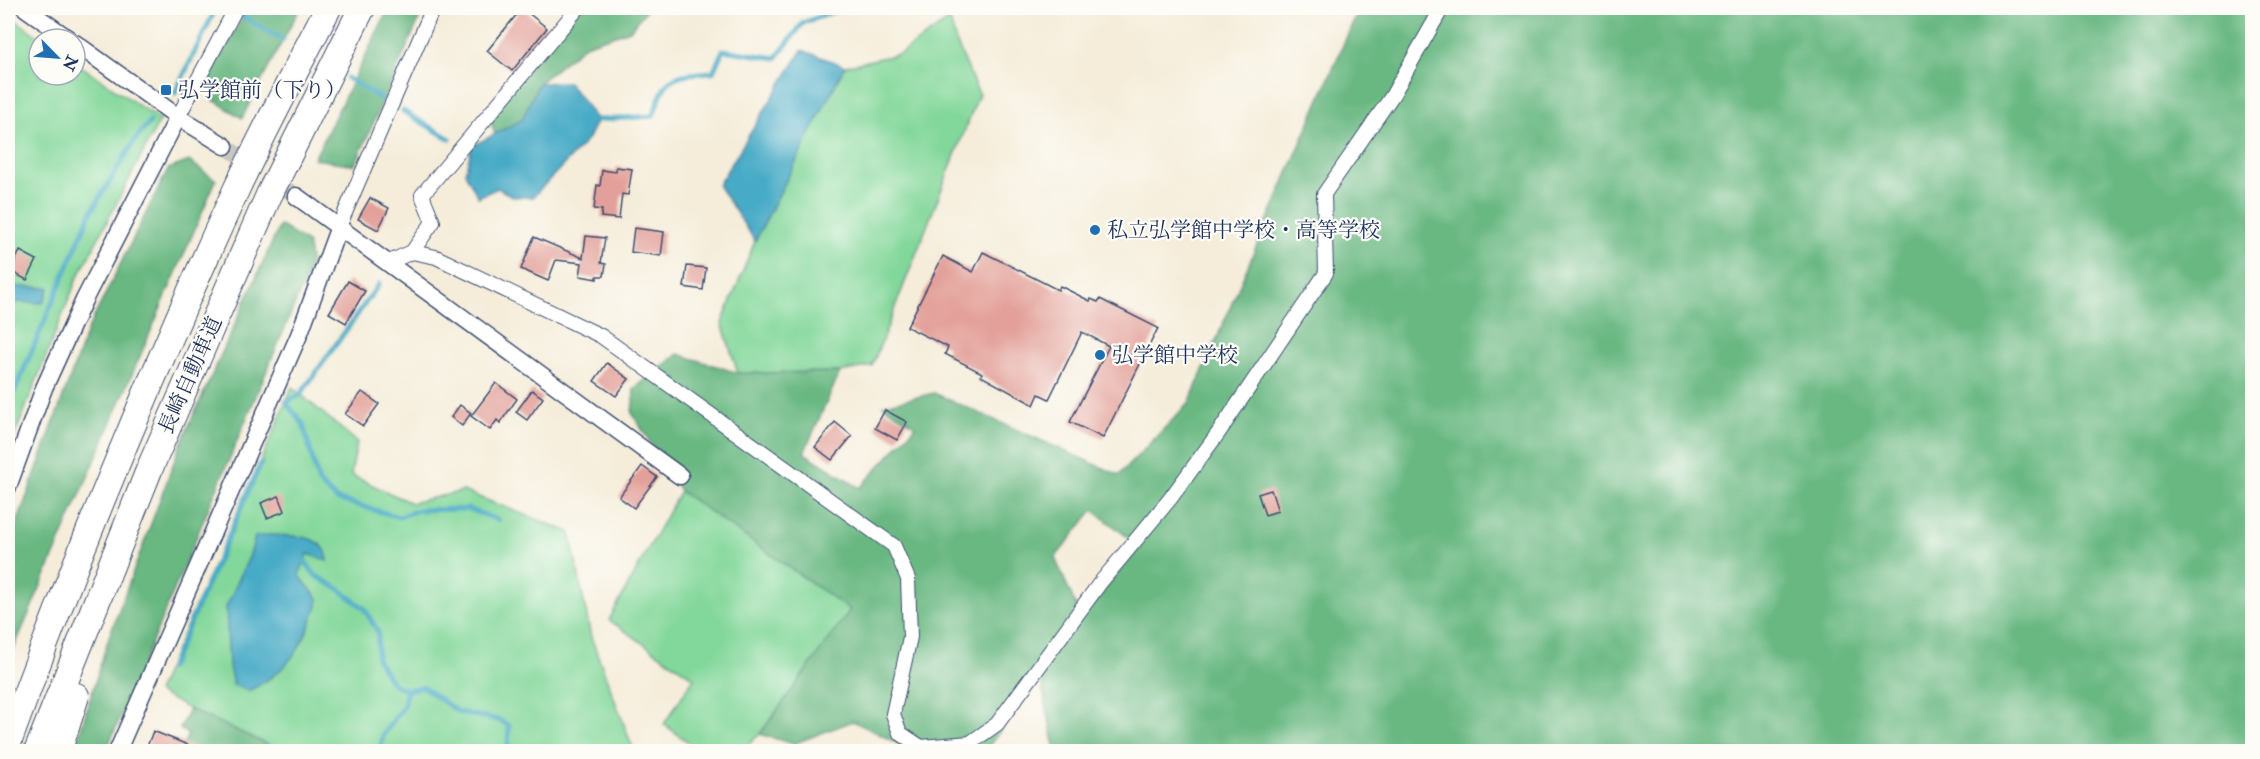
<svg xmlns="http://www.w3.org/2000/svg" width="2260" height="759" viewBox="0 0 2260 759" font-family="'IM FELL Double Pica','Noto Serif JP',serif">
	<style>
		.green { fill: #82d79a; stroke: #4e837c; stroke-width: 1.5 }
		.forest { fill: #69b882; stroke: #427470; stroke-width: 1.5; fill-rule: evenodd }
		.water { fill: #47aac6; stroke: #316c92; stroke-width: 1.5 }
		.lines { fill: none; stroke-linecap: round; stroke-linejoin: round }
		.stream { stroke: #47aac6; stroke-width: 5 }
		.building { fill: #e3a09a }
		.tertiary-tunnel { stroke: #c9c7c1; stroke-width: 16; stroke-dasharray: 16 8; stroke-linecap: butt }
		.minor-casing { stroke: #3c4c71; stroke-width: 16 }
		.tertiary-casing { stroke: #3c4c71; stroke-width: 19 }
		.motorway-casing { stroke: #3c4c71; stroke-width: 28 }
		.minor { stroke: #fff; stroke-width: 14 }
		.tertiary { stroke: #fff; stroke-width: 16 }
		.motorway { stroke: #fff; stroke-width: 26 }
		.poi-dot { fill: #1f6fb2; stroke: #fdfcf7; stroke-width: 2 }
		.labels { text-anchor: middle; stroke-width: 4.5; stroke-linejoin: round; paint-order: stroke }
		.poi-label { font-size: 21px; fill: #1b2f5e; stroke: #fdfcf7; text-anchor: start }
		.street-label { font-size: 21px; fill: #1b2f5e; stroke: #fdfcf7 }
	</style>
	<rect width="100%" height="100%" fill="#fdfcf7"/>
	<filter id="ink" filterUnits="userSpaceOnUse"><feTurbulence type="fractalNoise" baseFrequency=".0167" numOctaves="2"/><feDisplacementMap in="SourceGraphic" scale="12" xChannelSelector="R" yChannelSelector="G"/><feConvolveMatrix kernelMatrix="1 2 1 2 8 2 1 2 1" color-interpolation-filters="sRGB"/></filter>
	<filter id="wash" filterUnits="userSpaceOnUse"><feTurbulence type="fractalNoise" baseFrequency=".008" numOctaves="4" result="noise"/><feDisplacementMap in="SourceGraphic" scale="24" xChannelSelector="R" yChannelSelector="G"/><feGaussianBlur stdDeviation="1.35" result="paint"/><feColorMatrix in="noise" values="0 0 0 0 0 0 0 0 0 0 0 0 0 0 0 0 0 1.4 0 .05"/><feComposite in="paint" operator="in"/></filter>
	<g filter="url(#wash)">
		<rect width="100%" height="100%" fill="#f5edda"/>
		<!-- green -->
		<path class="green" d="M8,15l34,24h-3v36h36v-13l85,58 -84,161 -68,171z
			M950,20l5,19 24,55 -107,272 -32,6 -102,1 -16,-50 33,-82 90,-175 54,-12z
			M292,387l65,55 -6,33 60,28 52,-12 107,41 21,105 43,114h-453l7,-17 -8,-5 9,-20 -32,-17 120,-268z
			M680,491l171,119 -91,124 -20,18 -40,-1 -36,-27 30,-46 -85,-58z"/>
		<!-- forest -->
		<path class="forest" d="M248,8h52l-58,110 -30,-19 -3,-21z
			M389,8h35l-69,157 -41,-6z
			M578,8h70l-18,22 -45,15 -46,38 -17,37 -27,14 -7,-19z
			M1359,8h893v743h-1196l-16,-73 -55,73h-72l-60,-30 -60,23 -33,-10 90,-124 -170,-119 -48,-78 2,-24 44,-35 60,19 102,-1 -36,81 56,35 56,-62 -33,-21 51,-12 185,82 70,-72zM1093,510l47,37 -59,70 -26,-59z
			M189,161l27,19 -208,482v-114l79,-217 81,-162z
			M280,225l28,19 3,22 -205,485h-32l35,-114 72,-194z
			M189,709l93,42h-101l7,-17 -8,-5z"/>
		<!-- water -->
		<path class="water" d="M802,50l43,16 -90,175 -37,-56z
			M568,82l29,38 -10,20 -54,57h-20l-15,-9 -20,9 -13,-24 7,-27 50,-26 17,-37z
			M8,286l41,2 -6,15 -35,-1z
			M269,535c22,1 57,-2 59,26l-20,-7 -9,21 20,25c-15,44 -27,70 -71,91l-15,-6 -4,-18 -3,-60 24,-52 5,-18z"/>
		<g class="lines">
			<!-- stream -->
			<path class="stream" d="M2250,8l2,2
				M242,16l41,24
				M347,78l35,21
				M175,93l41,-85
				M403,111l47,28
				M597,120l56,-4c14,-42 18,-41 60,-44l10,-22 53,8 27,-35 40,-15
				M379,284l-79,111 -14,7 17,22 16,59 17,16 63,18 19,-7 51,-1 29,11
				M8,407l83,-195 44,-72 15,-18
				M304,560l12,16 23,13 25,19 14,24 -1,27 16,25 14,6 16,-3 35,25 41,8 10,6 -1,22 -3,4
				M170,668l91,-205
				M380,752l3,-17 20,-28 4,-17"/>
		</g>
		<g id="blocks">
			<!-- building -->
			<path class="building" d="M522,8l25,20 -35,43 -25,-20z
				M616,167l16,2 -4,26 -6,-1 -3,25 -18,-2 1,-7 -8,-1 3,-24 3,1 2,-16 14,2z
				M370,198l19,10 -11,22 -20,-11z
				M634,228l30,4 -3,24 -30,-4z
				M586,236l19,2 -4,25 5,1 -2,12h-7v3l-17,-3 2,-13 -26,-3 -8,21 -27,-12 13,-32 49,21z
				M20,251l17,9 -10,20 -17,-9z
				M983,252l75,38 2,-4 30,15 1,-2 7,3 2,-3 58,29 -55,110 -33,-16 39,-76 -27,-14 -33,67 -10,-5 -5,11 -53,-29 1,-3 -37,-19 3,-7 -41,-20 36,-71 30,16z
				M687,266l19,2 -3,22 -19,-3z
				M348,281l17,10 -19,32 -17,-10z
				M607,363l22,16 -13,17 -22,-15z
				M496,383l21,16 -17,24 -3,-3 -7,10 -19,-14z
				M532,390l11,8 -16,22 -11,-8z
				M362,392l17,12 -16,22 -18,-12z
				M460,405l11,8 -9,13 -11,-9z
				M885,410l22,12 -10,18 -22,-12z
				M835,422l17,14 -20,24 -17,-13z
				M642,466l15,11 -23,31 -15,-11z
				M1271,490l7,21 -13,4 -7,-21z
				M279,496l6,15 -18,7 -6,-15z
				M153,731l50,20v1h-58z"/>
		</g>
	</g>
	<g filter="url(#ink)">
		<use href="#blocks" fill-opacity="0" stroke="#3c4c71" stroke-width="1.5"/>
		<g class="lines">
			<!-- tertiary-tunnel -->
			<path class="tertiary-tunnel" d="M225,146l71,50"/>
			<defs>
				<path id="minor" d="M178,117l58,-109
					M338,229l95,-221
					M412,252l24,5 165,79 293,210 14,33 2,58 -17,77 7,19 21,14 49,-4 27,-19 103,-141 70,-84 49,-67 107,-159 -2,-79 68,-98 50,-88
					M387,263l25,-11 21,-30 -11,-27 156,-187"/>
				<path id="tertiary" d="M25,8l44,31
					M75,43l103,74 47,29
					M296,196l384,280
					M8,487l36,-99 40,-88 94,-183
					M117,752l182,-417 39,-106"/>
				<path id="motorway" d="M8,743c68,-187 145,-372 228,-553 29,-62 61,-122 92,-182
					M37,752l112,-282 120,-275 93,-187
					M58,752l18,-56"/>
			</defs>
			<!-- minor casing -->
			<use href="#minor" class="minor-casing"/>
			<!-- tertiary casing -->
			<use href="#tertiary" class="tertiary-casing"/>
			<!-- motorway casing -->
			<use href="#motorway" class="motorway-casing"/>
			<!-- minor -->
			<use href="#minor" class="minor"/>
			<!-- tertiary -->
			<use href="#tertiary" class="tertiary"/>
			<!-- motorway -->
			<use href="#motorway" class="motorway"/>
		</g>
	</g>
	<!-- markers -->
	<g class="poi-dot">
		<rect x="160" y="84" width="12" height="12" rx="3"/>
		<circle cx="1095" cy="230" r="6"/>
		<circle cx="1100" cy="355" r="6"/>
	</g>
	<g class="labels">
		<!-- poi labels -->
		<g class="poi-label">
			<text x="178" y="97">弘学館前（下り）</text>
			<text x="1107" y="237">私立弘学館中学校・高等学校</text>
			<text x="1112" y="362">弘学館中学校</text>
		</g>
		<!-- street labels -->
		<g class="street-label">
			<text transform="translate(190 375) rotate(-66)" y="7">長崎自動車道</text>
		</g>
	</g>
	<!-- margin -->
	<rect width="2260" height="759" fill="none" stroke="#fdfcf7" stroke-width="30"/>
	<!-- north arrow -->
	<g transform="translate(57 57) rotate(115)"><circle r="28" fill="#fdfcf7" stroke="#a3aaba" stroke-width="1.5"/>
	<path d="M0-4.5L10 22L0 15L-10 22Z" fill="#1f6fb2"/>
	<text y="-9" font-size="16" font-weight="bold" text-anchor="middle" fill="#1b2f5e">N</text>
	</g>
</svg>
